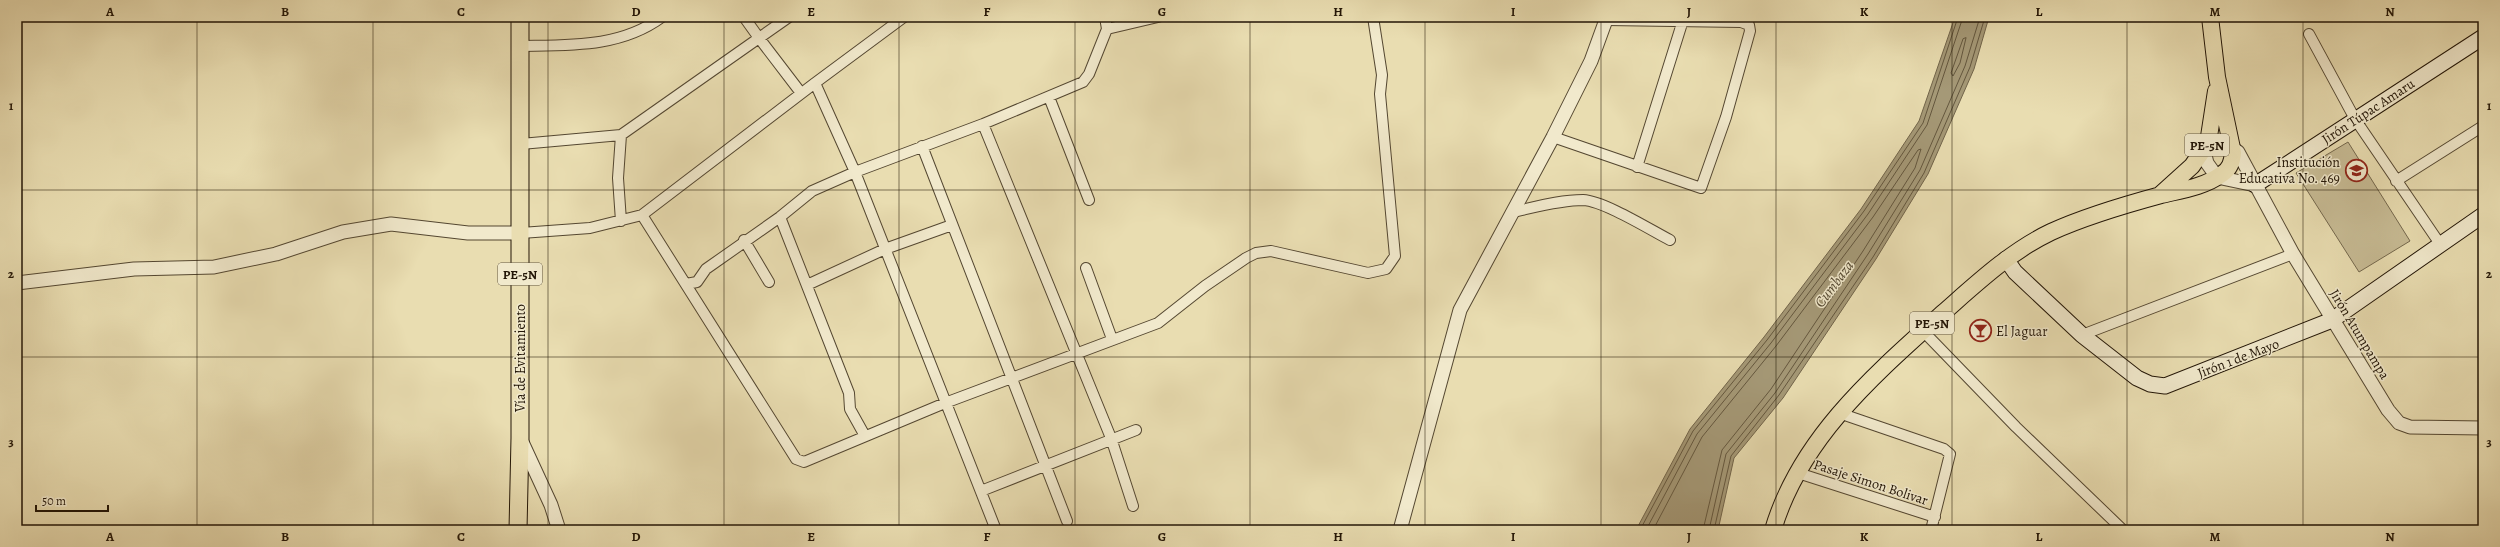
<svg xmlns="http://www.w3.org/2000/svg" width="2500" height="547" viewBox="0 0 2500 547" font-family="Alegreya,serif">
	<style>
		.pitch { fill: #c7bb94; stroke: #74684d }
		.water { fill: #a59977; stroke: #71644a }
		.lines { fill: none; stroke-linecap: round; stroke-linejoin: round }
		.shore { stroke: #64573e; stroke-width: 1 }
		.minor-casing { stroke: #544731; stroke-width: 12 }
		.tertiary-casing { stroke: #544731; stroke-width: 15 }
		.secondary-casing { stroke: #221506; stroke-width: 17 }
		.primary-casing { stroke: #221506; stroke-width: 18 }
		.trunk-casing { stroke: #221506; stroke-width: 19 }
		.minor { stroke: #f1e9cc; stroke-width: 10 }
		.tertiary { stroke: #f1e9cc; stroke-width: 13 }
		.secondary { stroke: #f1e9cc; stroke-width: 15 }
		.primary { stroke: #e9ddb1; stroke-width: 16 }
		.trunk { stroke: #e9ddb1; stroke-width: 17 }
		.grid { fill: none; stroke: #221506; stroke-width: 1; stroke-opacity: 0.55 }
		.labels { text-anchor: middle; stroke-width: 3; stroke-linejoin: round; paint-order: stroke }
		.shield { fill: #f1e9cc; stroke: #605541; stroke-width: 1 }
		.shield-label { font-size: 13px; font-weight: bold; fill: #221506 }
		.street-label { font-size: 14px; fill: #221506; stroke: #f1e9cc }
		.poi-label { font-size: 14px; fill: #221506; stroke: #f1e9cc; text-anchor: end }
		.water-label { font-size: 15px; font-style: italic; fill: #564a33; stroke: #f1e9cc }
		.neatline { fill: none; stroke: #221506; stroke-width: 1.5 }
		.grid-label { font-size: 13px; text-anchor: middle; font-weight: bold; fill: #221506 }
	</style>
	<rect width="100%" height="100%" fill="#e9ddb1"/>
	<filter id="stains"><feTurbulence type="fractalNoise" baseFrequency=".005" numOctaves="4"/><feColorMatrix values="0 0 0 0 .2 0 0 0 0 .09 0 0 0 0 .02 0 0 0 .5 -.17"/></filter>
	<radialGradient id="worn" r=".72"><stop offset=".6" stop-color="#630" stop-opacity="0"/><stop offset="1" stop-color="#630" stop-opacity=".3"/></radialGradient>
	<!-- pitch -->
	<path class="pitch" d="M2348,142l62,99 -51,31 -63,-99z"/>
	<!-- water -->
	<path class="water" d="M1955,17h34l-15,52 -46,105 -52,85 -93,139 -49,60 -16,72h-82l54,-101 74,-92 97,-128 58,-88z"/>
	<g class="lines">
		<!-- shore -->
		<path class="shore" d="M1966,38l-6,25 -7,13 -2,-3 12,-34z
			M1640,530l53,-99 74,-91 97,-129 59,-88 35,-106
			M1646,530l51,-96 74,-91 97,-129 59,-89 36,-108
			M1653,530l49,-93 74,-91 97,-129 45,-67 3,-1 -6,19 -52,83 -92,138 -49,61 -19,80
			M1709,530l17,-76 49,-61 93,-139 52,-84 45,-104 15,-49
			M1714,530l17,-74 48,-61 94,-138 51,-84 46,-106 15,-50"/>
		<defs>
			<path id="minor" d="M744,17l15,21 30,-21
				M1105,17l2,12
				M2309,34l46,85 85,125
				M519,46c50,-1 101,2 143,-29
				M815,83l89,-66
				M1049,97l40,103
				M983,124l128,314 22,68
				M1553,137l148,51 25,-71 24,-86 -1,-6 -8,-3 -134,-2
				M521,144l100,-9 138,-97 42,55
				M922,146l145,375
				M1637,167l47,-150
				M2396,181l87,-55
				M1513,212c23,-5 47,-12 70,-12 21,1 66,29 87,40
				M642,215l154,244 8,3 141,-59 213,-80 47,-37 41,-28 10,-5 15,-2 97,22 18,-4 9,-13 -15,-162 2,-19 -9,-58
				M780,217l69,176 1,16 15,27
				M621,221l-3,-43 3,-43
				M521,233l69,-5 52,-13 173,-132 40,89 128,-48 100,-42 6,-8 18,-45 51,-12
				M744,240l25,42
				M1086,268l26,71
				M686,284l11,-2 9,-13 74,-52 32,-26 43,-19 141,358
				M807,285l78,-36 67,-24
				M1923,331l93,96 107,103
				M2082,335l211,-81
				M1839,413l105,36 6,5 -19,76
				M1798,473l137,44
				M981,491l155,-61"/>
			<path id="tertiary" d="M2208,143h17l13,9 55,102 95,156 11,13 11,4 73,1
				M2204,151l3,12 10,14 38,8
				M17,283l117,-14 80,-2 62,-13 67,-22 48,-8 77,9h53
				M521,440l30,65 8,25
				M1400,530l60,-220 93,-173 38,-76 16,-44"/>
			<path id="secondary" d="M2255,185l228,-148
				M2006,259l9,13 67,63 55,43 13,6 15,2 167,-66 151,-105"/>
			<path id="primary" d="M2161,194l31,-28 16,-23 8,-52
				M1773,530c27,-92 102,-156 171,-218 33,-29 67,-61 107,-80 35,-16 73,-27 110,-37 21,-5 43,-8 61,-21 8,-5 10,-12 11,-21l-16,-76 -7,-60"/>
			<path id="trunk" d="M518,530l2,-92v-421"/>
		</defs>
		<!-- minor casing -->
		<use href="#minor" class="minor-casing"/>
		<!-- tertiary casing -->
		<use href="#tertiary" class="tertiary-casing"/>
		<!-- secondary casing -->
		<use href="#secondary" class="secondary-casing"/>
		<!-- primary casing -->
		<use href="#primary" class="primary-casing"/>
		<!-- trunk casing -->
		<use href="#trunk" class="trunk-casing"/>
		<!-- minor -->
		<use href="#minor" class="minor"/>
		<!-- tertiary -->
		<use href="#tertiary" class="tertiary"/>
		<!-- secondary -->
		<use href="#secondary" class="secondary"/>
		<!-- primary -->
		<use href="#primary" class="primary"/>
		<!-- trunk -->
		<use href="#trunk" class="trunk"/>
	</g>
	<!-- grid -->
	<path class="grid" d="M197,17v513M373,17v513M548,17v513M724,17v513M899,17v513M1075,17v513M1250,17v513M1425,17v513M1601,17v513M1776,17v513M1952,17v513M2127,17v513M2303,17v513M17,190h2466M17,357h2466"/>
	<!-- icons -->
	<defs>
		<symbol id="school-ring" viewBox="-11 -11 22 22"><circle r="9.5" fill="#f1e9cc" stroke="#8f2418" stroke-width="1.5"/><path d="M0-5L7-2L0 1L-7-2ZM-4 1L0 2.5L4 1V4Q0 6-4 4Z" fill="#8f2418"/></symbol>
		<symbol id="bar-ring" viewBox="-11 -11 22 22"><circle r="9.5" fill="#f1e9cc" stroke="#8f2418" stroke-width="1.5"/><path d="M-6-5H6L.8 .8V4.5H3.5V6h-7V4.5H-.8V.8Z" fill="#8f2418"/></symbol>
	</defs>
	<g fill-rule="evenodd">
		<use href="#school-ring" x="2344" y="158" width="25" height="25"/>
		<use href="#bar-ring" x="1968" y="318" width="25" height="25"/>
	</g>
	<g class="labels">
		<!-- shield labels -->
		<g class="shield">
			<rect x="2185" y="134" width="44" height="22" rx="3"/>
			<rect x="498" y="263" width="44" height="22" rx="3"/>
			<rect x="1910" y="312" width="44" height="22" rx="3"/>
		</g>
		<g class="shield-label">
			<text x="2207" y="150">PE-5N</text>
			<text x="520" y="279">PE-5N</text>
			<text x="1932" y="328">PE-5N</text>
		</g>
		<!-- street labels -->
		<g class="street-label">
			<text transform="translate(2368 111) rotate(-33)" y="5">Jirón Túpac Amaru</text>
			<text transform="translate(2360 334) rotate(59)" y="5">Jirón Atumpampa</text>
			<text transform="translate(520 358) rotate(-90)" y="5">Vía de Evitamiento</text>
			<text transform="translate(2238 358) rotate(-21)" y="5">Jirón 1 de Mayo</text>
			<text transform="translate(1871 482) rotate(18)" y="5">Pasaje Simon Bolivar</text>
		</g>
		<!-- poi labels -->
		<g class="poi-label">
			<text x="2340" y="167">Institución<tspan x="2340" dy="16">Educativa No. 469</tspan></text>
			<text x="1996" y="336" text-anchor="start">El Jaguar</text>
		</g>
		<!-- water labels -->
		<g class="water-label">
			<text transform="translate(1834 284) rotate(-53)" y="5">Cumbaza</text>
		</g>
	</g>
	<!-- margin -->
	<rect width="2500" height="547" fill="none" stroke="#e9ddb1" stroke-width="44"/>
	<!-- scale -->
	<path d="M36 505v6h72v-6" fill="none" stroke="#221506" stroke-width="2"/>
	<text x="42" y="505" font-size="12" fill="#221506" stroke="#f1e9cc" stroke-width="3" paint-order="stroke">50 m</text>
	<rect x="22" y="22" width="2456" height="503" class="neatline"/>
	<g class="grid-label">
		<text x="110" y="16">A</text>
		<text x="285" y="16">B</text>
		<text x="461" y="16">C</text>
		<text x="636" y="16">D</text>
		<text x="811" y="16">E</text>
		<text x="987" y="16">F</text>
		<text x="1162" y="16">G</text>
		<text x="1338" y="16">H</text>
		<text x="1513" y="16">I</text>
		<text x="1689" y="16">J</text>
		<text x="1864" y="16">K</text>
		<text x="2039" y="16">L</text>
		<text x="2215" y="16">M</text>
		<text x="2390" y="16">N</text>
		<text x="11" y="110">1</text>
		<text x="2489" y="110">1</text>
		<text x="11" y="278">2</text>
		<text x="2489" y="278">2</text>
		<text x="11" y="446">3</text>
		<text x="2489" y="446">3</text>
		<text x="110" y="541">A</text>
		<text x="285" y="541">B</text>
		<text x="461" y="541">C</text>
		<text x="636" y="541">D</text>
		<text x="811" y="541">E</text>
		<text x="987" y="541">F</text>
		<text x="1162" y="541">G</text>
		<text x="1338" y="541">H</text>
		<text x="1513" y="541">I</text>
		<text x="1689" y="541">J</text>
		<text x="1864" y="541">K</text>
		<text x="2039" y="541">L</text>
		<text x="2215" y="541">M</text>
		<text x="2390" y="541">N</text>
	</g>
	<rect width="100%" height="100%" filter="url(#stains)"/>
	<rect width="100%" height="100%" fill="url(#worn)"/>
</svg>
